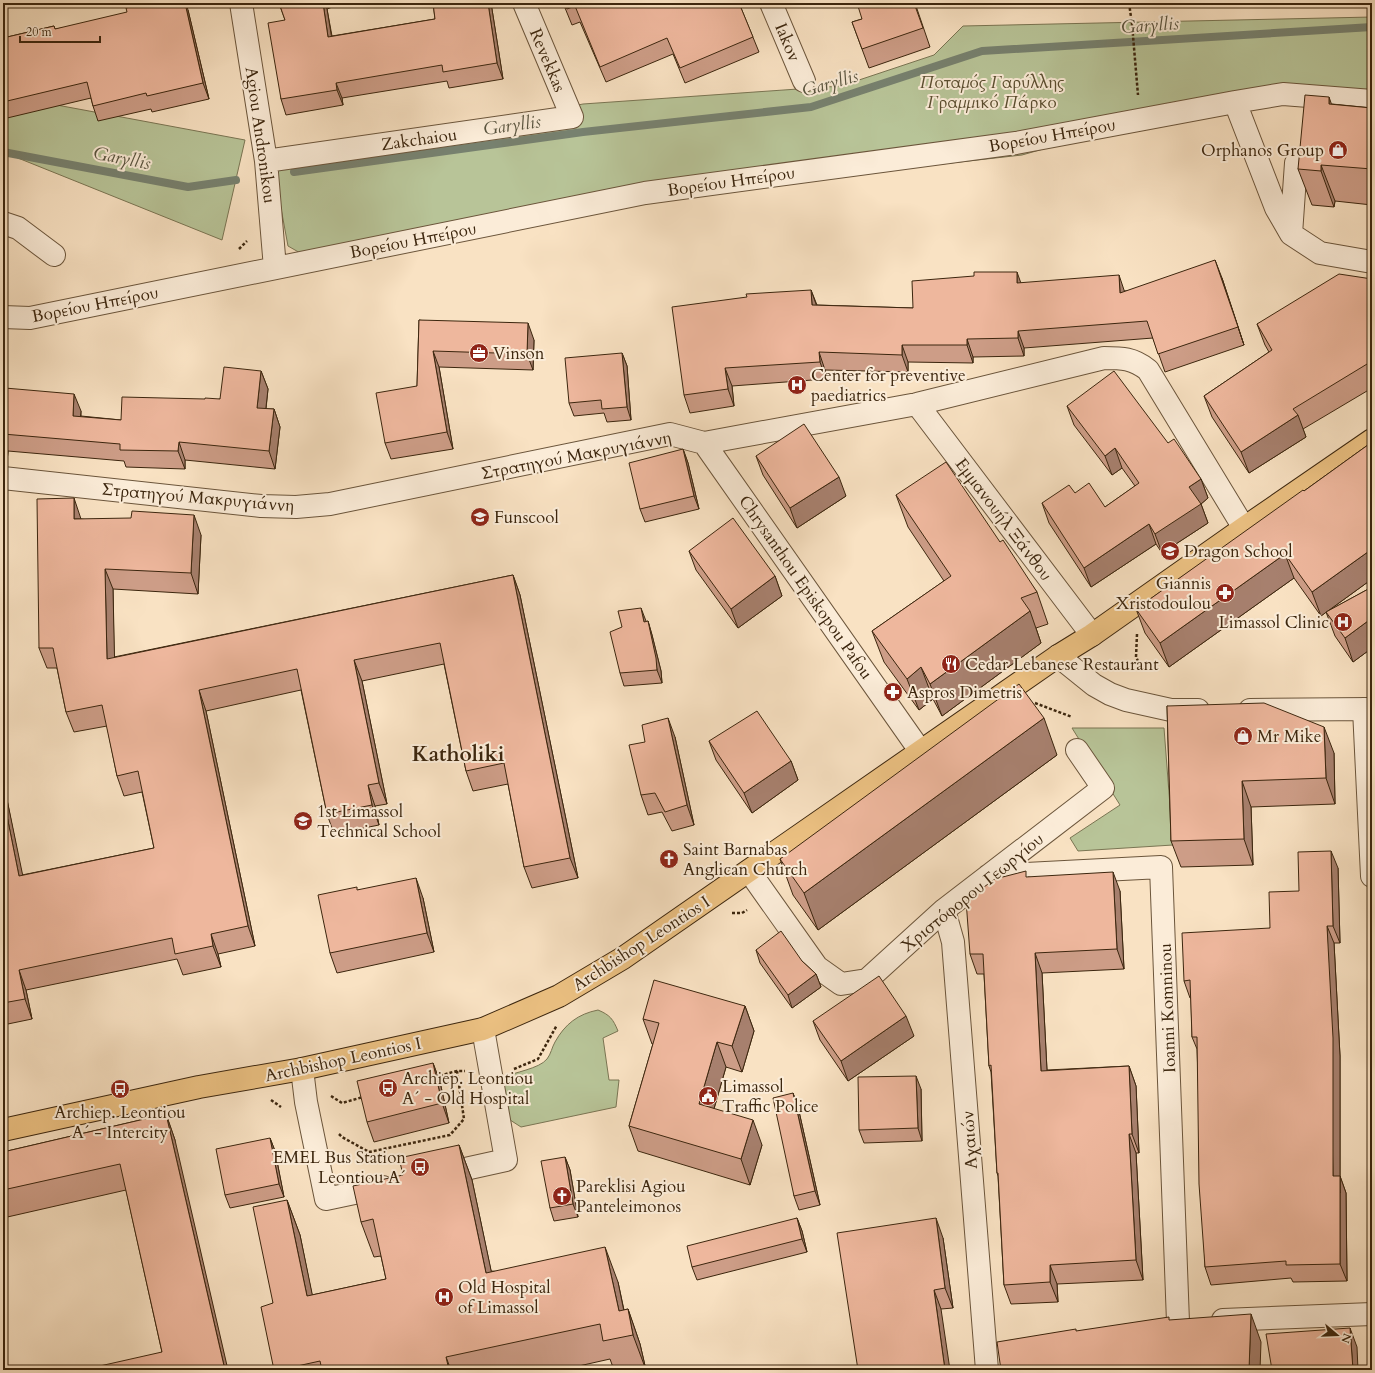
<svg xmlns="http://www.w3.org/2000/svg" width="1375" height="1373" viewBox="0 0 1375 1373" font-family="Cardo,serif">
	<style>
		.green { fill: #b8c498; stroke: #7a7553 }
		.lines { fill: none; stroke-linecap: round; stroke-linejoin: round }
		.stream { stroke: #77816f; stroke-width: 8 }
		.minor-casing { stroke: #6b553b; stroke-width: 24 }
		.major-casing { stroke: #3c260e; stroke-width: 24 }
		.path { stroke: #3c260e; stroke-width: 2.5; stroke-dasharray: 3 2; stroke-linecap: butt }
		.minor { stroke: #fbecd8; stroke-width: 22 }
		.major { stroke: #ecc182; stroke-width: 22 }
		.wall { fill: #cd9d87; stroke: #3c260e }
		.shaded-wall { fill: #a7806e; stroke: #3c260e }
		.building { fill: #eeb79d; stroke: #3c260e }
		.labels { text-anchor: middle; stroke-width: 4; stroke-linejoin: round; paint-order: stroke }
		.street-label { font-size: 17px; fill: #3c260e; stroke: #fbecd8 }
		.park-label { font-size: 17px; font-style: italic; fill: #5b4e30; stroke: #fbecd8 }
		.poi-label { font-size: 17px; fill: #3c260e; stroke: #fbecd8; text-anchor: start }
		.water-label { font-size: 18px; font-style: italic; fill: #59543f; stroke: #fbecd8 }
		.district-label { font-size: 21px; font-weight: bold; fill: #3c260e; stroke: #fbecd8 }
	</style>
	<rect width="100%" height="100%" fill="#f9e2c3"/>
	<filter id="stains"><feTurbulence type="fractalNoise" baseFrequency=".005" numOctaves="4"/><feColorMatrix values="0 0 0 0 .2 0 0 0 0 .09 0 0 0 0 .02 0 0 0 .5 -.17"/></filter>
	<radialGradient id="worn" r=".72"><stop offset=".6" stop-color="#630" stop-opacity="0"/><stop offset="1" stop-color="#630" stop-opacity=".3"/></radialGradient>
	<!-- green -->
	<path class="green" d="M1372,17v80l-139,-2 -211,60 -374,42 -325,69 -35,-20 -15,-81 310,-61 258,-18 93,-31 29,-29z
		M3,95l242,45 -23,100 -219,-88z
		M1072,728h92l9,117 -95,6 -8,-13 50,-33z
		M598,1010c12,5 15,9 20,21l-15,7 6,42h10l-3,27 -95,20 -14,-9 -5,-40c12,-6 37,-9 45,-19 4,-5 5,-12 8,-17 10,-18 23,-28 43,-32z"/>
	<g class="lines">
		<!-- stream -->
		<path class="stream" d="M3,152l185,35 48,-7
			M294,172l289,-40 228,-25 171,-56 390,-24"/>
		<defs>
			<path id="minor" d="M241,3l25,158 9,107
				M771,3l33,78
				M1235,102l48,-8 89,7
				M266,161l306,-44 -48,-114
				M3,223l15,5 36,27
				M1291,234l5,-71
				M3,317l27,1 615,-125 371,-50 219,-41 41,106 15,26 29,19 52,9
				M917,404l175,231
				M704,443l217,309
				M3,478l258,28 35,1 34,-3 340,-70 34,9 213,-39 187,-46c18,0 29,0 44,12l96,158
				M1058,656l36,29 16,9 16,6 45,10h27
				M1364,709l8,167
				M1250,710l122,-1
				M749,871l68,96 24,17 26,-4 77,-70 159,-122 -26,-38
				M988,876l173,-9 17,455
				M944,910l9,32 34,428
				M302,1069l4,33 20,97 57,-12
				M438,1175l68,-15 -23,-131
				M1223,1320l149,-6"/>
			<path id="major" d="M3,1130l196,-43 103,-18 181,-40 76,-33 64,-38 435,-302 34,-21 152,-107 128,-88"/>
		</defs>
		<!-- minor casing -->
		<use href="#minor" class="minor-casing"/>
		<!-- major casing -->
		<use href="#major" class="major-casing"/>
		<!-- path -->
		<path class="path" d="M1129,3l3,21 6,71
			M239,249l8,-8
			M1137,634l-1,23 6,12
			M1035,703l37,14
			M732,913h10l5,-3
			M514,1069l24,-10 19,-34
			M435,1077l22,-6h8
			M331,1096l11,7 21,-6
			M271,1100l10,7
			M339,1134l3,3 27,15 81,-17 14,-16 -7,-48"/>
		<!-- minor -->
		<use href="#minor" class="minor"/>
		<!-- major -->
		<use href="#major" class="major"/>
	</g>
	<!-- wall -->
	<path class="wall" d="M279,3h64l-16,6 5,27 103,-17 -2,-16h58l12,76 -54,9 -2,-7 -105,17 1,7 -57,10 -5,-16 4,-79z
		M563,3h176l20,49 -74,31 -12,-29 -67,28 -26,-60 -8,3z
		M915,3l15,44 -61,21 -17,-46z
		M1368,3h4v3h-3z
		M188,10l21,89 -57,13 -1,-3 -53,12 -5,-15 -2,-8 -88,21v-81l51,-12 1,3z
		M1332,104l40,4v97l-37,-4 -1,6 -22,-2 -14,-36z
		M1222,278l22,67 -79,27 -12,-34 -129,10v8l-51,1v6l-65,-1v10l-83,-2 1,9 -94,7 2,20 -44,7 -6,-18 127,-105 6,15 96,3 108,-25 104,8z
		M1372,279v109l-69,41 3,8 -57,36 -37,-56 -8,-21 65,-44 -4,-7 -8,-21z
		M419,320l115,20 -1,30 -94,-3 14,82 -62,10 -6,-16 32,-57z
		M622,353l5,13 4,54 -24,2 -3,-9 -30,3 -5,-13z
		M261,371l7,18 -2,20h8l6,18 -5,42 -90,-9v9l-59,-2 -2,-6 -116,-10 -1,11 -4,-1v-75h3v2l75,23v5l40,4 99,-21z
		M1067,406l101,37 33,36 7,19 -7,6 7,19 -46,30 -6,-9 -65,43 -42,-64 -7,-20 33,-10 30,14 30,-21 -13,-18 -10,7 -38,-50z
		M1372,442v137l-44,32 44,-24v61l-19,14 -18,-26 -9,-24 -5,4 -27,-38 -125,89 -24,-34 -9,-24 168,-118z
		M683,449l5,14 11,46 -54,13 -5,-13z
		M756,456l90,40 -49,32 -34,-53z
		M896,495l104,47 37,50 11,32 -12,4 5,15 -99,73 -9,-17 -14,11 -35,-48 -12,-31 72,-50 -36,-54z
		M81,519l120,16 -3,59 -85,-5 1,68 399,-82 7,20 58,283 -46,10 -8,-21 -16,-83 -35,7 -7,-20 -22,-107 -82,17 25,123 -12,2 4,19 -45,9 -7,-20 -26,-124 -95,21 49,235 -37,8 3,13 -38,8 -6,-16 -151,31 6,29 -29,6v-245l19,95 132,-27 -12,-56 -18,4 -7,-20 -10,-50 -33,6 -8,-20 -9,-44h-10l-8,-20z
		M689,551l86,25 7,20 -44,32 -42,-58z
		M648,621l4,14 9,36 1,12 -38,3 -4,-13 26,-51z
		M1167,706l167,47 1,51 -84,3 2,58 -72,2 -10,-26z
		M675,737l19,88 -22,6 -10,-19 -14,3 -7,-20z
		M709,741l82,20 7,19 -46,33 -36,-53z
		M1057,755l-239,175 -25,-35 -13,-36z
		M1338,868l2,75h-6l6,113v120l6,17 1,88 -54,1 -2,-4 -80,7 -6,-18 -8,-218 -5,-12 -1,-39h-1l-6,-17 86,-53 29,-37z
		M1028,877l92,14 4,78 -82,4 5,97 82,-4 7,20 3,67h-3l7,127 -86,4 1,18 -47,2 -7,-19 -6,-109 -1,-3 -6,-101 -2,-6 -5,-92h-7l-7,-20z
		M358,890l65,8 11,54 -97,21 -7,-20z
		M756,950l46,11 14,13 5,13 -29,21 -32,-45z
		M745,1006l9,25 -12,41 -16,-5 -12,42 48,36 -12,40 -112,-34 -9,-25 24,-82h-1l-9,-25z
		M813,1021l101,15 -66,45 -28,-41z
		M433,1063l7,19 9,41 -75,19 -7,-20z
		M921,1089l1,52 -58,2 -5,-13z
		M793,1093l5,14 22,98 -21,5 -5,-14z
		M166,1114l9,26 -13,212 -36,-162 -123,28v-66z
		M270,1138l5,13 9,46 -54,11 -5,-13z
		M459,1145l13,35 19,91 127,11 6,28 4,-1 12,35 6,26h-32l-4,-11 -49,11h-287l-1,-67 14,-103 13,35 12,60 74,-16 -5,-23 -7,1 -13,-35 42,-47z
		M565,1157l5,13 8,47 -24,4 -4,-13z
		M797,1218l5,13 5,21 -110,28 -5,-13z
		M943,1238l10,70 -12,1 -83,61z"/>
	<!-- shaded-wall -->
	<path class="shaded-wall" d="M185,3h1l2,7 21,89 -6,-16z
		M323,3h2l2,6 7,43 -6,-15z
		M488,3h3l12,76 -6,-16z
		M336,83l6,15 1,7 -6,-15z
		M1329,97l13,37 -13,-30z
		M1321,165l14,36 -1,6 -13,-36z
		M1215,260l7,18 22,67 -6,-18z
		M1017,272l6,17 -6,-6z
		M1119,275l6,18h-5z
		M811,290l6,17 -5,-2z
		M528,323l6,17 -1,30 -6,-16z
		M1018,331l6,17v8l-6,-18z
		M967,339l6,18v6l-6,-18z
		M902,345l6,17v10l-6,-17z
		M433,351l6,16 14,82 -6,-17z
		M819,352l6,18 1,9 -6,-17z
		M622,353l5,13 4,54 -4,-13z
		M725,368l7,18 2,20 -6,-17z
		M261,371l7,18 -4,36 -7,-17z
		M74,394l7,17 -2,22 -6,-17z
		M274,409l6,18 -5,42 -6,-18z
		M1298,415l8,22 -57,36 -8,-21z
		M3,438l5,13 -1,11 -4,-12z
		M179,442l6,18v9l-7,-18z
		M1115,448l7,20 -10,7 -7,-19z
		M683,449l5,14 11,46 -5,-13z
		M839,477l7,19 -49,32 -7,-20z
		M1201,479l7,19 -7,6 7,19 -46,30 -7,-19 34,-47z
		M74,498l7,21h-7z
		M194,515l7,20 -3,59 -7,-21z
		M1149,524l7,20 -65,43 -7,-19z
		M1372,549v30l-51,37 -9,-24z
		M1285,554l9,24 -125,89 -9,-24z
		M105,569l8,20 2,90 -8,-20z
		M513,575l7,20 58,283 -8,-20z
		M775,576l7,20 -44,32 -7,-19z
		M641,608l5,13 3,14 -5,-13z
		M1030,611l11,32 -99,73 -12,-32z
		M1372,618v30l-19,14 -8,-24z
		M648,621l4,14 9,36 1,12 -5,-13z
		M354,660l8,21 25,123 -8,-21z
		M921,667l12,32 -14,11 -12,-31z
		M199,690l7,21 49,235 -7,-20z
		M668,718l7,19 19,88 -7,-20z
		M1044,718l13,37 -239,175 -14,-37z
		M1324,727l10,26 1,51 -9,-26z
		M791,761l7,19 -46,33 -8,-20z
		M3,780l24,116 -8,-20 -16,-80z
		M1242,781l9,26 2,58 -9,-26z
		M368,785l7,21 4,19 -7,-20z
		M1331,851l7,17 2,75 -7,-17z
		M1113,872l7,19 4,78 -7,-20z
		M416,878l7,20 11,54 -7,-19z
		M1327,926l7,17 6,113v137l-7,-17z
		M211,934l7,20 3,13 -8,-21z
		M1035,953l7,20 6,117 -7,-19z
		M19,970l7,20 6,29 -7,-20z
		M816,974l5,13 -29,21 -4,-13z
		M745,1006l9,25 -12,41 -10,-26z
		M906,1016l8,20 -66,45 -7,-20z
		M717,1042l9,25 -18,62 -9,-25z
		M433,1063l7,19 9,41 -7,-20z
		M1129,1066l7,20 3,67 -7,-19z
		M916,1076l5,13 1,52 -4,-13z
		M793,1093l5,14 22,98 -5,-14z
		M166,1114l9,26 53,230h-3z
		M753,1120l9,25 -12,40 -9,-26z
		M1129,1134l7,19 7,127 -7,-20z
		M270,1138l5,13 9,46 -5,-13z
		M459,1145l13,35 27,128 -13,-35z
		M565,1157l5,13 8,47 -5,-13z
		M1340,1176l6,17 1,88 -7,-17z
		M287,1200l13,35 20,97 -13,-36z
		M797,1218l5,13 5,21 -5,-13z
		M936,1218l7,20 10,70 -8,-20z
		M605,1247l13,35 11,54 -10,-25z
		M1050,1265l7,19 1,18 -8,-20z
		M934,1290l7,19 9,61h-5z
		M628,1309l12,35 6,26 -13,-35z
		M1251,1314l10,28 -1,28h-11z
		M1350,1328l7,19 1,23h-5z
		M446,1357l5,13h-2z"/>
	<!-- building -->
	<path class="building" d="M148,3h37l18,80 -56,13 -1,-3 -53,13 -6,-24 -84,20v-64l51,-12 1,3 72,-17 -1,-4z
		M279,3h44l5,34 107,-18 -2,-16h55l9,60 -54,9 -1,-7 -106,18 1,7 -56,9 -13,-76 17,-3z
		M564,3h175l14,34 -73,31 -13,-30 -67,29 -25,-61 -8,3z
		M857,3h57l9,25 -61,21 -10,-27 10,-3z
		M1305,95l24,2v7l43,4v61l-51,-4v6l-23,-2z
		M1215,260l23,67 -80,27 -11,-33 -129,10v7l-51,1v6h-65v10l-83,-3 1,10 -95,6 3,21 -44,6 -12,-88 75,-10 -1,-3 65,-4 1,15 101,3 -1,-27 62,-5v-4h43v11l102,-8 1,18z
		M1339,274l33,5v82l-79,48 5,6 -57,37 -37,-56 68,-46 -15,-26z
		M419,320l109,3 -1,31 -94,-3 14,81 -62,11 -9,-50 41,-7z
		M622,353l5,54 -25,2 -1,-9 -32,3 -4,-45z
		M224,367l37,4 -4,37 17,1 -5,42 -90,-9 -1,9 -58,-1v-6l-117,-10v-48h3l-1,2 69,6 -1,22 48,4 1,-23 83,2v-1l15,1z
		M1114,371l54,72 6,-4 27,40 -12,8 12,17 -46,30 -6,-10 -65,44 -42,-65 27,-18 6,8 14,-10 16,24 34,-24 -24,-35 -10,8 -38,-50z
		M804,424l35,53 -49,31 -34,-52z
		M1372,442v107l-60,43 -27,-38 -125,89 -24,-34 167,-119 1,1z
		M683,449l11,47 -54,13 -11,-46z
		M946,462l54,80 3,-2 34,52 -16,6 9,13 -100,73 -9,-17 -14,12 -35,-48 79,-55 -55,-81z
		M74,498v21l57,-1 1,-7 62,4 -3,58 -86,-4 2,90 406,-84 57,283 -46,9 -20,-104 -38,8 -26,-128 -86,17 25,123 -11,2 4,20 -45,9 -30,-145 -98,21 49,236 -37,8 2,12 -38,8 -3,-16 -153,32 6,29 -22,4v-207l16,80 135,-28 -16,-77 -21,5 -15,-71 -36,7 -13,-64h-14l-2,-149z
		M733,518l42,58 -44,33 -42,-58z
		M1372,587v31l-27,20 -19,-26z
		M641,608l3,14 4,-1 8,37 1,12 -37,3 -10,-41 12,-5 -4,-16z
		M1019,684l25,34 -240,175 -24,-34z
		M1264,703l60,24 2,51 -84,3 2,58 -73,2 -4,-135z
		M757,711l34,50 -47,32 -35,-52z
		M668,718l19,87 -22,7 -10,-19 -14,2 -12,-50 16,-3 -3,-17z
		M1331,851l2,75h-6l6,112v138h7v88l-54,1v-4l-81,6 -6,-83 -2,-147h-5l-2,-57 -6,1 -2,-48 88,-5 -1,-36 30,-1 -1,-39z
		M1026,871v6l87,-5 4,77 -82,4 6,118 88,-5 3,68h-3l7,126 -86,5v17l-46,3 -6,-112h-1l-6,-108 -2,1 -6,-112h-13l-4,-54 29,-21z
		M416,878l11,55 -97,20 -12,-58 39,-8v3z
		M781,931l21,30 14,13 -28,21 -32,-45z
		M879,976l27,40 -65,45 -28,-40z
		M654,980l91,26 -13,40 -15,-4 -18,62 54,16 -12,39 -112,-33 30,-103 -16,-4z
		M433,1063l9,40 -75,19 -10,-41z
		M916,1076l2,52 -59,2 -1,-53z
		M793,1093l22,98 -21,5 -21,-98z
		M166,1114l59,256h-143l80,-18 -42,-188 -117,26v-38z
		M270,1138l9,46 -54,11 -9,-46z
		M459,1145l27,128 119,-26 14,64 9,-2 5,26 -30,6 -3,-17 -154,33 3,13h-127l-2,-9 -41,9h-5l-13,-63 12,-4 -20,-96 34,-7 20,96 79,-17 -13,-60 -12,3 -8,-36 50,-11 -4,-17z
		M565,1157l8,47 -23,4 -9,-47z
		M797,1218l5,21 -110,28 -5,-21z
		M936,1218l9,70 -11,2 11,80h-87l-21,-137z
		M1251,1314l-2,56h-248l-4,-28 79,-13v2l93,-14v3z
		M1350,1328l3,42h-81l-6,-36z"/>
	<!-- icons -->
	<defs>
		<symbol id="shop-disc" viewBox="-11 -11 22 22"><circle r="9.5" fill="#8f2418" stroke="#fbecd8"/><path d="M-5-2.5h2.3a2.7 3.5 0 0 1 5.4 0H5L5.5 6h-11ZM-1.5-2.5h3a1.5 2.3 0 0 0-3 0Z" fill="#fff"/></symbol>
		<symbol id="office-disc" viewBox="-11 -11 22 22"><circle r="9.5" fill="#8f2418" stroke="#fbecd8"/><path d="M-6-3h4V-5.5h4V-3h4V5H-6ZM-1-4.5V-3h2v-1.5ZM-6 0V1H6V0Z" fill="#fff"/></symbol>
		<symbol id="hospital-disc" viewBox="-11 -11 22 22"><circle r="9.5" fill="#8f2418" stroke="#fbecd8"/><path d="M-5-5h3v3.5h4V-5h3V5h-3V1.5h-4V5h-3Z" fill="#fff"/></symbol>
		<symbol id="school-disc" viewBox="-11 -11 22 22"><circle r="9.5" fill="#8f2418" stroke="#fbecd8"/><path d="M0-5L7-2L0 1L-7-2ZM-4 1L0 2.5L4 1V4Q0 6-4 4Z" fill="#fff"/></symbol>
		<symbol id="pharmacy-disc" viewBox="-11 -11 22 22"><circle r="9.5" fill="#8f2418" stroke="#fbecd8"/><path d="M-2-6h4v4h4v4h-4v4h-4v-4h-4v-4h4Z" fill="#fff"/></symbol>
		<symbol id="restaurant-disc" viewBox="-11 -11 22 22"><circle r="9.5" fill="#8f2418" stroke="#fbecd8"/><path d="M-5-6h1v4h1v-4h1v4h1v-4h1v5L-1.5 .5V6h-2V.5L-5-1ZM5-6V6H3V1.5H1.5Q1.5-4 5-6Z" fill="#fff"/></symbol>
		<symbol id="church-disc" viewBox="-11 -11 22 22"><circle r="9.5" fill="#8f2418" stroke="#fbecd8"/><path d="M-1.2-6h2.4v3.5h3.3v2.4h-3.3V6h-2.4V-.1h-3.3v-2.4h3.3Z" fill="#fff"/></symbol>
		<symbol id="bus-disc" viewBox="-11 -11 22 22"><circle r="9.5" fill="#8f2418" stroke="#fbecd8"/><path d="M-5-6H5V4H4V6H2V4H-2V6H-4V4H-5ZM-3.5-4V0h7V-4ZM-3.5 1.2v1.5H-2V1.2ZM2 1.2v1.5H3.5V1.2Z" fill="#fff"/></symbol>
		<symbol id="civic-disc" viewBox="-11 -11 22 22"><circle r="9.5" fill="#8f2418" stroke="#fbecd8"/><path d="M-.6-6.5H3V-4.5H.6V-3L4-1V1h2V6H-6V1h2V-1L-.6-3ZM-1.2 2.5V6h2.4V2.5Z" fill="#fff"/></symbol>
	</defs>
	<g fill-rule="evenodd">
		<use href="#shop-disc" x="1327" y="139" width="22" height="22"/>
		<use href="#office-disc" x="468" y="342" width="22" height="22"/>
		<use href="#hospital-disc" x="786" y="374" width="22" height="22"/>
		<use href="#school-disc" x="469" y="506" width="22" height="22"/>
		<use href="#school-disc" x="1159" y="540" width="22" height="22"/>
		<use href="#pharmacy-disc" x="1214" y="582" width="22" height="22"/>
		<use href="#hospital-disc" x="1332" y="611" width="22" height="22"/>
		<use href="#restaurant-disc" x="940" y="653" width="22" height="22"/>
		<use href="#pharmacy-disc" x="882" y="681" width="22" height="22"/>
		<use href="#shop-disc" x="1232" y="725" width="22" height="22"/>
		<use href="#school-disc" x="292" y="810" width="22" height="22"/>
		<use href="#church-disc" x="658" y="848" width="22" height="22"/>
		<use href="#bus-disc" x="377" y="1077" width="22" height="22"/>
		<use href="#bus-disc" x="109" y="1078" width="22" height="22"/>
		<use href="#civic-disc" x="697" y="1085" width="22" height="22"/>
		<use href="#bus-disc" x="409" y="1156" width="22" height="22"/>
		<use href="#church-disc" x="551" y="1185" width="22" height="22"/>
		<use href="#hospital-disc" x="433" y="1286" width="22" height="22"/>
	</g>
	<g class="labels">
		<!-- street labels -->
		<g class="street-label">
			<text transform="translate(788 42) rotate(67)" y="6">Iakov</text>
			<text transform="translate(548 60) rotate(67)" y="6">Revekkas</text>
			<text transform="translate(261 135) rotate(82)" y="6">Agiou Andronikou</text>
			<text transform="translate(1052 135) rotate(-10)" y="6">Βορείου Ηπείρου</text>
			<text transform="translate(419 139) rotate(-8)" y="6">Zakchaiou</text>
			<text transform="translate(731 181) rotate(-8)" y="6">Βορείου Ηπείρου</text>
			<text transform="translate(413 240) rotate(-11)" y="6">Βορείου Ηπείρου</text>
			<text transform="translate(95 304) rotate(-11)" y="6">Βορείου Ηπείρου</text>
			<text transform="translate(576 455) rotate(-11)" y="6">Στρατηγού Μακρυγιάννη</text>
			<text transform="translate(198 497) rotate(5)" y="6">Στρατηγού Μακρυγιάννη</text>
			<text transform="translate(1004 519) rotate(53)" y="6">Εμμανουήλ Ξάνθου</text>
			<text transform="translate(806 587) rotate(55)" y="6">Chrysanthou Episkopou Pafou</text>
			<text transform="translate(972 892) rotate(-39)" y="6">Χριστόφορου Γεωργίου</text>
			<text transform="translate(641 943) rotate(-33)" y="6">Archbishop Leontios I</text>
			<text transform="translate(1167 1008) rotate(-92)" y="6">Ioanni Komninou</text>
			<text transform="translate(343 1059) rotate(-12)" y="6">Archbishop Leontios I</text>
			<text transform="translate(969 1140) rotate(-94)" y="6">Αχαιών</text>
		</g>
		<!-- park labels -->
		<g class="park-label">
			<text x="992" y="88">Ποταμός Γαρύλλης<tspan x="992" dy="20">Γραμμικό Πάρκο</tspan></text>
		</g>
		<!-- poi labels -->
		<g class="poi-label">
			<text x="1324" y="156" text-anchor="end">Orphanos Group</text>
			<text x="493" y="359">Vinson</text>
			<text x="811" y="381">Center for preventive<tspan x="811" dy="20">paediatrics</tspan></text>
			<text x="494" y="523">Funscool</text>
			<text x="1184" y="557">Dragon School</text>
			<text x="1211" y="589" text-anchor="end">Giannis<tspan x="1211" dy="20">Xristodoulou</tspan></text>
			<text x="1329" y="628" text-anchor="end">Limassol Clinic</text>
			<text x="965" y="670">Cedar Lebanese Restaurant</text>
			<text x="907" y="698">Aspros Dimetris</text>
			<text x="1257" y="742">Mr Mike</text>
			<text x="317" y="817">1st Limassol<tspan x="317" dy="20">Technical School</tspan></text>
			<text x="683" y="855">Saint Barnabas<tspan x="683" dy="20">Anglican Church</tspan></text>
			<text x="402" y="1084">Archiep. Leontiou<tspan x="402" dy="20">A´ - Old Hospital</tspan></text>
			<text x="722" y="1092">Limassol<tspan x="722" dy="20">Traffic Police</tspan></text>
			<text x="120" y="1118" text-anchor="middle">Archiep. Leontiou<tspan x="120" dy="20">A´ - Intercity</tspan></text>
			<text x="406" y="1163" text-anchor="end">EMEL Bus Station<tspan x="406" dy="20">Leontiou A´</tspan></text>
			<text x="576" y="1192">Pareklisi Agiou<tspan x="576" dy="20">Panteleimonos</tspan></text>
			<text x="458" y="1293">Old Hospital<tspan x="458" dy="20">of Limassol</tspan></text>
		</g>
		<!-- water labels -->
		<g class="water-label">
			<text transform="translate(1150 25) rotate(-4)" y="6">Garyllis</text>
			<text transform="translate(830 83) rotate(-16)" y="6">Garyllis</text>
			<text transform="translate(512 125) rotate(-8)" y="6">Garyllis</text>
			<text transform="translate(122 158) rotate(11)" y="6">Garyllis</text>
		</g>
		<!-- district labels -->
		<g class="district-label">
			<text x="458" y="761">Katholiki</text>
		</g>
	</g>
	<!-- margin -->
	<rect width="1375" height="1373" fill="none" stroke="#f9e2c3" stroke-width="16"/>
	<rect x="4" y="4" width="1367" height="1365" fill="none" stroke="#3c260e" stroke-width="2"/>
	<rect x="8" y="8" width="1359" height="1357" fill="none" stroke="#3c260e"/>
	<!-- north arrow -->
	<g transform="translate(1337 1335) rotate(109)" stroke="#fbecd8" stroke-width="3" paint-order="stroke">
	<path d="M0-3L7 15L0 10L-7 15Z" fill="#3c260e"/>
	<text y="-6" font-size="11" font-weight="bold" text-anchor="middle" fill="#3c260e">N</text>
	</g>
	<!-- scale -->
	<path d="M20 36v6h80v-6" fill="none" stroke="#3c260e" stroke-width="2"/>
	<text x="26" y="36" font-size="12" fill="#3c260e" stroke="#fbecd8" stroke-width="3" paint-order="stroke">20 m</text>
	<rect width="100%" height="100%" filter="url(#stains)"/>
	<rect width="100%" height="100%" fill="url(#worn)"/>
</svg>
